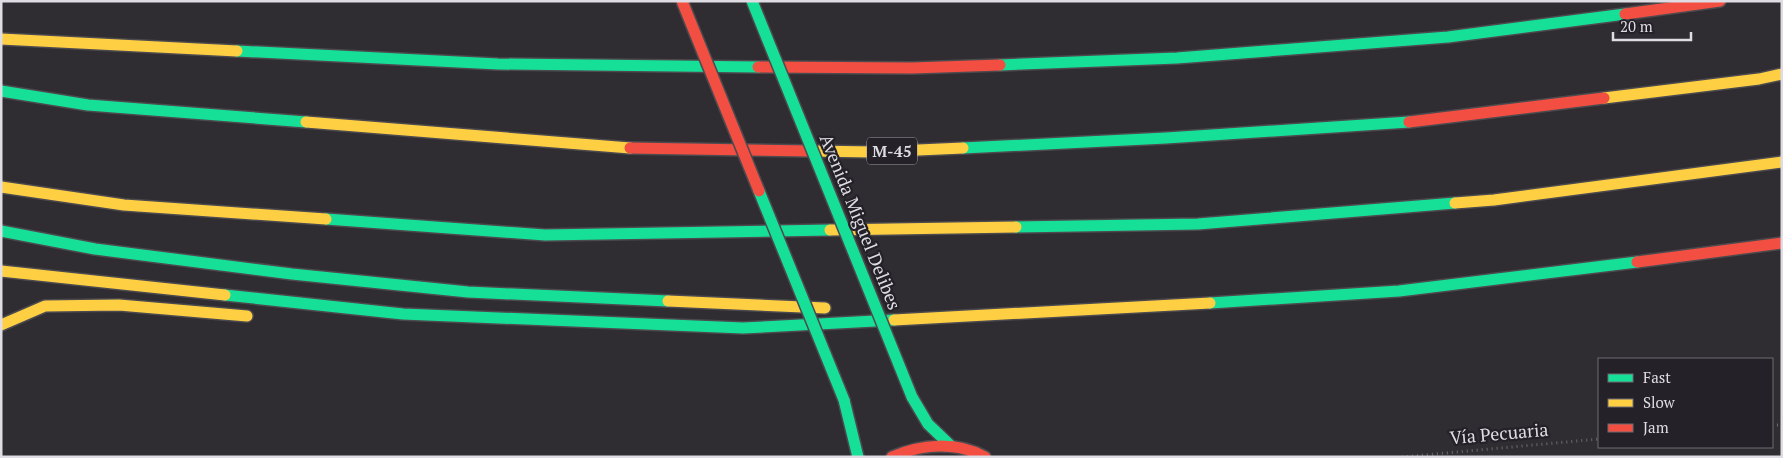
<svg xmlns="http://www.w3.org/2000/svg" width="1783" height="458" viewBox="0 0 1783 458" font-family="'PT Serif',serif">
	<style>
		.lines { fill: none; stroke-linecap: round; stroke-linejoin: round }
		.fast-casing { stroke: #4c4a4e; stroke-width: 14 }
		.slow-casing { stroke: #4c4a4e; stroke-width: 14 }
		.jam-casing { stroke: #4c4a4e; stroke-width: 14 }
		.path { stroke: #6a696c; stroke-width: 3; stroke-dasharray: 1 4; stroke-linecap: butt }
		.fast { stroke: #16e098; stroke-width: 11 }
		.slow { stroke: #ffcf43; stroke-width: 11 }
		.jam { stroke: #f24e42; stroke-width: 11 }
		.fast-bridge-casing { stroke: #4c4a4e; stroke-width: 14; stroke-linecap: butt }
		.jam-bridge-casing { stroke: #4c4a4e; stroke-width: 14; stroke-linecap: butt }
		.fast-bridge { stroke: #16e098; stroke-width: 11 }
		.jam-bridge { stroke: #f24e42; stroke-width: 11 }
		.labels { text-anchor: middle; stroke-width: 4.5; stroke-linejoin: round; paint-order: stroke }
		.shield { fill: #242129; stroke: #a7a5ab; stroke-width: 1 }
		.shield-label { font-size: 16px; font-weight: bold; fill: #dfdde3 }
		.street-label { font-size: 18px; fill: #dfdde3; stroke: #242129 }
	</style>
	<rect width="100%" height="100%" fill="#2f2d31"/>
	<g class="lines">
		<defs>
			<path id="fast" d="M237,51l261,13 260,3
				M1000,65l177,-7 271,-21 177,-23
				M1,91l87,14 218,17
				M963,148l203,-10 243,-16
				M326,219l219,16 285,-5
				M1016,227l182,-3 257,-21
				M1,231l94,18 197,25 176,18 200,9
				M225,295l178,19 340,14 151,-8
				M1210,303l189,-12 238,-29
				M912,397l16,27 23,22
				M844,400l14,57"/>
			<path id="slow" d="M1,39l236,12
				M1604,98l155,-19 23,-5
				M306,122l324,26
				M811,151l63,1 89,-4
				M1,187l123,18 202,14
				M1455,203l39,-3 288,-38
				M830,230l186,-3
				M1,271l224,24
				M668,301l157,7
				M894,320l316,-17
				M1,325l44,-19 74,-1 128,11"/>
			<path id="jam" d="M1625,14l95,-13
				M758,67l154,1 88,-3
				M1409,122l195,-24
				M630,148l181,3
				M1637,262l145,-19
				M892,457c29,-13 64,-16 93,0"/>
		</defs>
		<!-- fast casing -->
		<use href="#fast" class="fast-casing"/>
		<!-- slow casing -->
		<use href="#slow" class="slow-casing"/>
		<!-- jam casing -->
		<use href="#jam" class="jam-casing"/>
		<!-- path -->
		<path class="path" d="M1772,425h10
			M1402,457l197,-18"/>
		<!-- fast -->
		<use href="#fast" class="fast"/>
		<!-- slow -->
		<use href="#slow" class="slow"/>
		<!-- jam -->
		<use href="#jam" class="jam"/>
		<defs>
			<path id="fast-bridge" d="M752,1l160,396
				M759,191l85,209"/>
			<path id="jam-bridge" d="M682,1l77,190"/>
		</defs>
		<!-- fast-bridge casing -->
		<use href="#fast-bridge" class="fast-bridge-casing"/>
		<!-- jam-bridge casing -->
		<use href="#jam-bridge" class="jam-bridge-casing"/>
		<!-- fast-bridge -->
		<use href="#fast-bridge" class="fast-bridge"/>
		<!-- jam-bridge -->
		<use href="#jam-bridge" class="jam-bridge"/>
	</g>
	<g class="labels">
		<!-- shield labels -->
		<rect class="shield" x="867" y="137.5" width="50" height="27" rx="4"/>
		<g class="shield-label">
			<text x="892" y="157">M-45</text>
		</g>
		<!-- street labels -->
		<g class="street-label">
			<text transform="translate(860 222) rotate(68)" y="6">Avenida Miguel Delibes</text>
			<text transform="translate(1499 434) rotate(-5)" y="6">Vía Pecuaria</text>
		</g>
	</g>
	<!-- border -->
	<rect width="1783" height="458" fill="none" stroke="#dfdde3" stroke-width="5"/>
	<!-- legend -->
	<rect x="1598" y="358" width="175" height="90" fill="#242129" stroke="#6f6c73"/>
	<rect x="1608" y="374" width="25" height="8" fill="#16e098" stroke="#6f6c73"/>
	<text x="1643" y="383" font-size="15" fill="#dfdde3">Fast</text>
	<rect x="1608" y="399" width="25" height="8" fill="#ffcf43" stroke="#6f6c73"/>
	<text x="1643" y="408" font-size="15" fill="#dfdde3">Slow</text>
	<rect x="1608" y="424" width="25" height="8" fill="#f24e42" stroke="#6f6c73"/>
	<text x="1643" y="433" font-size="15" fill="#dfdde3">Jam</text>
	<!-- scale -->
	<path d="M1613 32v8h78v-8" fill="none" stroke="#dfdde3" stroke-width="2.5"/>
	<text x="1620" y="32" font-size="15" fill="#dfdde3" stroke="#242129" stroke-width="4" paint-order="stroke">20 m</text>
</svg>
